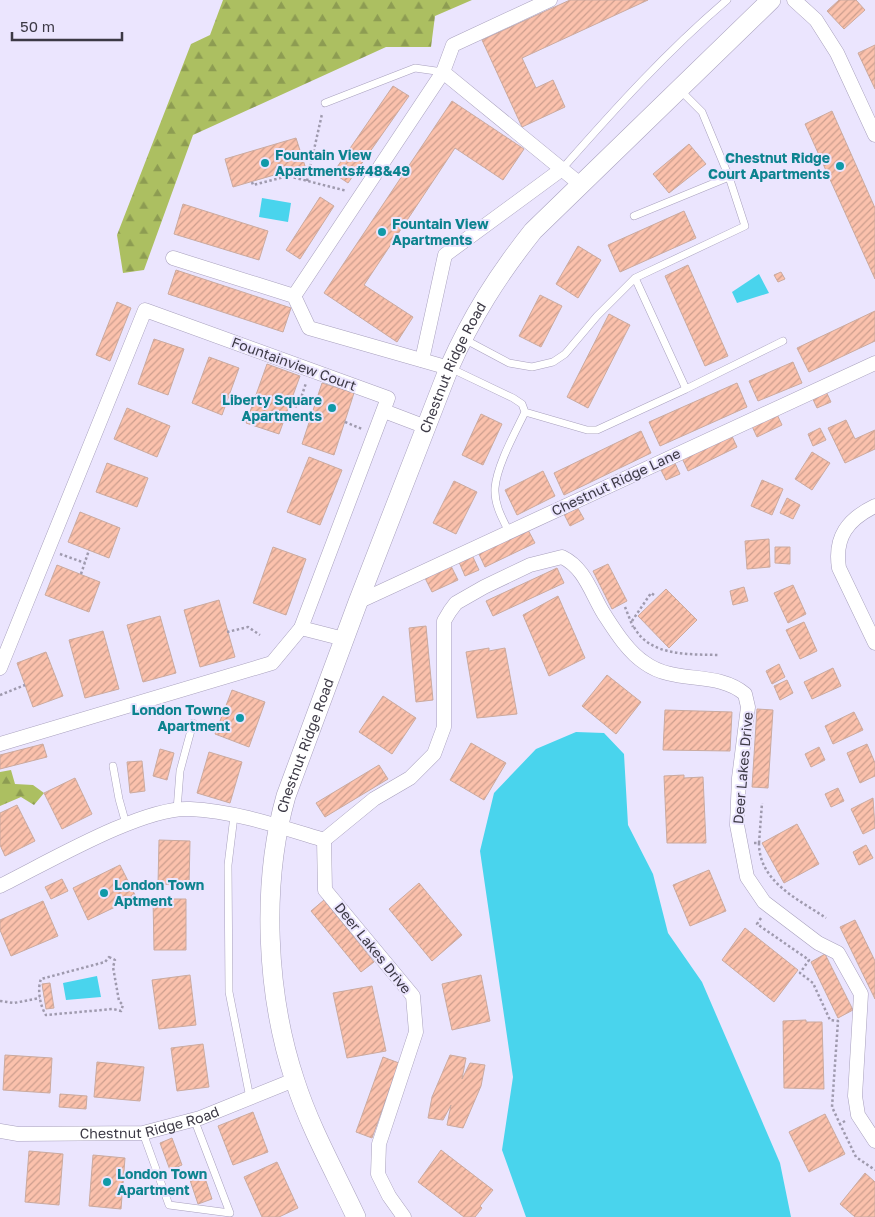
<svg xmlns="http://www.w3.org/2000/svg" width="875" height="1217" viewBox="0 0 875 1217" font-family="'Golos Text',sans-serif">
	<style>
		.forest { fill: url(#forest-firs) }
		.water { fill: #49d4ed }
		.building { fill: url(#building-hatch); stroke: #cbaa9f }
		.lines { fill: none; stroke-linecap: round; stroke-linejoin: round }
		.lane-casing { stroke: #a8a0bd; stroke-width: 8 }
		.street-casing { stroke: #a8a0bd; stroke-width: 15 }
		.secondary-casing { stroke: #a8a0bd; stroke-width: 20 }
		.path { stroke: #9f9aae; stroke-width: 2.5; stroke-dasharray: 2.5 2.5; stroke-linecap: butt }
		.lane { stroke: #fff; stroke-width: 7 }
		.street { stroke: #fff; stroke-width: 14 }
		.secondary { stroke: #fff; stroke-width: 19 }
		.culture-dot { fill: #0f9aa8; stroke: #ebe5fe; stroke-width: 2 }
		.labels { text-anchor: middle; stroke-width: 4; stroke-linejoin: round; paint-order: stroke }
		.culture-label { font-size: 14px; font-weight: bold; fill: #0d838f; stroke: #ebe5fe; text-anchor: start }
		.street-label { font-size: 14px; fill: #3c3945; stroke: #ebe5fe }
	</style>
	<defs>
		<pattern id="forest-firs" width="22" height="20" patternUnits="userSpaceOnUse" patternTransform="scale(1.25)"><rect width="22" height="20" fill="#acbf61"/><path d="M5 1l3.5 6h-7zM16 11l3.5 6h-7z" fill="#8d9c52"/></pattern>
		<pattern id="building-hatch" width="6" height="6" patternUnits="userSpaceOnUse" patternTransform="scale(1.25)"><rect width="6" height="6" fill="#fbc1ac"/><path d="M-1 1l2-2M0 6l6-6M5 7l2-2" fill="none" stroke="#cc9e8e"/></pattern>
	</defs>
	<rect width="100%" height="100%" fill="#ebe5fe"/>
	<!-- forest -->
	<path class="forest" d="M223,0h249l-37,16 -4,31h-45l-193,88 -49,135 -21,3 -6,-38 74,-191 19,-9z
		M11,770l4,14 18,1 11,8 -10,12 -13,-8 -21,9v-34z"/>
	<!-- water -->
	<path class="water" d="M262,198l29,5 -3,19 -29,-5z
		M759,274l10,19 -32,10 -5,-11z
		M576,732l28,1 20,21 4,71 25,49 15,59 34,49 78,181 11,54h-265l-24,-67 11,-73 -33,-226 14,-58 42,-44z
		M97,976l4,21 -35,3 -3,-17z"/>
	<!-- building -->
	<path class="building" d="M570,0h78l-126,58 14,30 17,-8 12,27 -43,20 -40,-87z
		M839,0h17l9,10 -21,19 -17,-18z
		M875,45v44l-17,-36z
		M393,86l16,10 -61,87 -15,-10z
		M452,101l72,48 -21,31 -48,-32 -91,137 49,32 -16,25 -73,-49z
		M832,111l43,97v71l-70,-155z
		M296,138l9,28 -72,21 -8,-28z
		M689,144l17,20 -37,29 -16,-19z
		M320,197l14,9 -34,53 -14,-9z
		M183,204l85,27 -9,29 -85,-26z
		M684,211l12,27 -76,34 -12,-27z
		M578,246l23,14 -23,38 -22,-14z
		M688,265l40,91 -23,10 -40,-90z
		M176,270l115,38 -8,24 -115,-38z
		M781,272l4,7 -7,3 -4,-7z
		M540,295l22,11 -21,41 -22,-11z
		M117,302l14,6 -21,53 -14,-6z
		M875,311v30l-66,31 -12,-24z
		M609,314l21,11 -42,83 -21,-11z
		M154,339l30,10 -16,46 -30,-11z
		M209,357l30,11 -17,47 -30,-12z
		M793,362l9,21 -44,18 -9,-20z
		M267,364l33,12 -21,58 -33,-11z
		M322,383l32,10 -20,62 -32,-11z
		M737,383l10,24 -87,39 -11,-24z
		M824,387l7,15 -14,6 -7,-15z
		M127,408l43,18 -13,31 -43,-18z
		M775,410l7,15 -25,12 -7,-15z
		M481,414l21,10 -19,41 -21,-10z
		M846,420l9,19 20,-9v19l-30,14 -17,-35z
		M820,428l6,12 -13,6 -5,-12z
		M641,431l10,22 -87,42 -10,-22z
		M730,432l7,15 -49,24 -7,-15z
		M812,452l18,11 -18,27 -17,-11z
		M309,457l33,13 -22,55 -33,-13z
		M673,459l7,15 -14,6 -7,-14z
		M107,463l41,15 -11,29 -41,-15z
		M543,471l12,25 -38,19 -12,-25z
		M762,480l21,9 -11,26 -21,-9z
		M454,481l23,11 -21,42 -23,-11z
		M787,498l13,7 -7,14 -13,-6z
		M576,505l8,14 -14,7 -7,-14z
		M80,512l40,16 -11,30 -41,-16z
		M527,528l8,15 -50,24 -7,-15z
		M769,539l1,28 -23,2 -2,-28z
		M273,547l33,12 -20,56 -33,-12z
		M775,547h15v17l-15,-1z
		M472,555l7,15 -14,6 -6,-14z
		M608,564l19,37 -15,8 -19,-38z
		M57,565l43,17 -11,30 -44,-17z
		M451,566l7,14 -26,12 -7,-14z
		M557,568l7,15 -71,33 -7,-15z
		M793,585l13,29 -18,9 -14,-30z
		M744,587l4,14 -15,4 -3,-14z
		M666,589l31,31 -28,28 -31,-32z
		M558,596l27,62 -36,18 -26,-61z
		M219,600l16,57 -35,10 -16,-57z
		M160,616l16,57 -33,9 -16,-57z
		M804,622l13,29 -17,8 -14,-29z
		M426,626l7,74 -17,2 -7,-74z
		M103,631l16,58 -34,9 -16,-58z
		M489,648v3l16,-3 12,66 -40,4 -11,-66z
		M46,652l17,44 -30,11 -16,-44z
		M779,664l6,13 -13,7 -6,-13z
		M833,668l8,18 -29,13 -8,-17z
		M607,675l34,27 -25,32 -34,-28z
		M787,680l6,13 -13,7 -6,-14z
		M232,690l33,12 -16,45 -34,-13z
		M383,696l33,22 -24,36 -33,-22z
		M757,709l16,1 -5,78 -16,-1z
		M665,710l67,2 -2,39 -67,-1z
		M854,712l9,18 -30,14 -8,-18z
		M471,743l35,20 -22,37 -34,-20z
		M43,744l4,13 -47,12v-14z
		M867,744l8,19v13l-15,7 -13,-30z
		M819,747l6,13 -14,7 -6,-13z
		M160,749l14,4 -7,27 -14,-4z
		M209,752l33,10 -12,41 -33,-10z
		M142,761l3,30 -15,2 -3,-31z
		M379,765l9,14 -63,38 -9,-14z
		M684,775v3l19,-1 3,66h-39l-3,-67z
		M75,778l17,36 -30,15 -18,-36z
		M838,788l6,13 -13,6 -6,-13z
		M873,798l2,30 -12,6 -12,-25z
		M17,805l18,36 -30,15 -5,-11v-32z
		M797,824l22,40 -35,19 -22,-40z
		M159,840l31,1 -1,44 -31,-1z
		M866,845l7,13 -14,7 -6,-13z
		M120,865l16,32 -48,23 -15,-32z
		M709,870l17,41 -36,15 -17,-41z
		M62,879l6,12 -17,8 -6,-12z
		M419,883l43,52 -30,26 -43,-52z
		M153,899h33v51h-32z
		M324,900l50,62 -13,10 -50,-61z
		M43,901l15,35 -47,20 -11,-26v-10z
		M855,920l20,41v38l-35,-72z
		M745,928l53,42 -24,32 -52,-42z
		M825,954l28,56 -15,8 -27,-56z
		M190,975l6,50 -37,4 -7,-49z
		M481,975l9,46 -38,9 -10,-46z
		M50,983l4,25 -8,1 -4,-25z
		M372,986l14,65 -39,7 -14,-65z
		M806,1020v2h16l2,67 -40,-1 -1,-67z
		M203,1044l6,43 -32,4 -6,-43z
		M5,1055l47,3 -2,35 -47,-3z
		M450,1055l16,3 -4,21 8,-16 15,2 -4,21 -18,42 -16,-3 4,-20 -8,15 -15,-2 4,-21z
		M383,1057l16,6 -27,75 -16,-6z
		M97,1062l47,5 -4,34 -46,-4z
		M60,1094l27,2 -1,13 -27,-2z
		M253,1112l15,40 -35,13 -15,-39z
		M825,1114l20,40 -36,18 -20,-40z
		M172,1138l10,27 -12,5 -10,-27z
		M441,1150l52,40 -13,16 2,2 -7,9h-11l-46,-35z
		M29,1151l34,3 -4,51 -34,-3z
		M93,1155l32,3 -4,51 -32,-3z
		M277,1162l21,46 -19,9h-17l-18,-40z
		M203,1172l9,27 -14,5 -9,-27z
		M865,1173l10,9v35h-20l-15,-13z"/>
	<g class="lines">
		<defs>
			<path id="lane" d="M325,103l90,-35 28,4
				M562,169c52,-59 105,-118 165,-169
				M634,216l95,-39
				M464,339l45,24 23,4 21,-5 12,-8 32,-38 38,-38 110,-52 -16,-49 -27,-65 -23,-23
				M450,368l63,30 9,6 3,8c-10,21 -28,53 -30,76 -1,16 7,30 14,44
				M686,389l97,-48
				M525,412l62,18h10l89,-41 -51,-111
				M113,766l6,33 7,25
				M177,810l3,-39 13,-48
				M234,816l-6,49 1,127 21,106
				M143,1133l26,72 61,8 -36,-94"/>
			<g id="street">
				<path d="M794,0l22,20 21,33 38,82"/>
				<path d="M443,72l137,112"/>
				<path d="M173,258l121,38 15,32 140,40"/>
				<path d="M294,296l149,-224 10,-27 97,-45"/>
				<path d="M422,360l23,-105 117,-86"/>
				<path d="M384,411l42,16"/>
				<path d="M875,506c-27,13 -41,31 -36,62l36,75"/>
				<path d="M358,602l517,-239"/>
				<path d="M301,628l43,11"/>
				<path d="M0,668l145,-358 243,88 -87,230 -29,35 -272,81"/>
				<path d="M324,840l50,-41 36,-21 24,-24 10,-27v-106l6,-10 6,-8 28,-16 46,-22 32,-8c23,11 29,36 42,57 11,17 24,38 41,49 30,22 72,7 100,31l3,13 -9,71 -2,47 10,52 17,25 54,41 20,10 23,41 -6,102 3,19 17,26"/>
				<path d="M0,886c45,-22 143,-80 190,-77 45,2 91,18 134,31l1,50 88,106 3,36 -37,112 -1,30 11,22 15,21"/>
				<path id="s1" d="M0,1131l18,3 125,-1 57,-15 94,-38"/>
			</g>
			<g id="secondary">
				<path id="s2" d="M356,1217c-21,-45 -46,-89 -61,-136 -29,-87 -34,-197 -9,-285l72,-194 91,-234c23,-52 49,-93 84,-137l238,-231"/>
			</g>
		</defs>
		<!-- lane casing -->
		<use href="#lane" class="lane-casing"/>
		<!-- street casing -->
		<use href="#street" class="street-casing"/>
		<!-- secondary casing -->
		<use href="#secondary" class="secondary-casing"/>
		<!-- path -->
		<path class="path" d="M287,172l1,4 59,15
			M307,181l15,-67
			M252,182l1,3 35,-9
			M290,404l8,3 8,-24
			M345,422l17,7
			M60,554l25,9
			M81,574l8,-24
			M625,607l8,20
			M632,621l19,-28 3,2
			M634,627c16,30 56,27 85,28
			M227,632l21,-5 12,8
			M0,695l25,-10
			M754,843h5l3,-40
			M759,843c0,39 39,56 67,75
			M761,918l-4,6 52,36 -9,13 13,10 17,37 8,1 -6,86 8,17
			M109,957l6,3 -2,7 6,34 4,4 -2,6 -8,-2 -67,6c-6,-9 -9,-26 -5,-36l64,-17z
			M0,1001l14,2 26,-5
			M845,1121l-5,3 16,33 19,13"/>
		<!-- lane -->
		<use href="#lane" class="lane"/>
		<!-- street -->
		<use href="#street" class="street"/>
		<!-- secondary -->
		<use href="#secondary" class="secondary"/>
	</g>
	<!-- markers -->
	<g class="culture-dot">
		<circle cx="265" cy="163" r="5"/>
		<circle cx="840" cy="166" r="5"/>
		<circle cx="382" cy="232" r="5"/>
		<circle cx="332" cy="408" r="5"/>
		<circle cx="240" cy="718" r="5"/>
		<circle cx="104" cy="893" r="5"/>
		<circle cx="107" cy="1182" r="5"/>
	</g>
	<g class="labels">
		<!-- culture labels -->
		<g class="culture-label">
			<text x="275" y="160">Fountain View<tspan x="275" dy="16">Apartments#48&amp;49</tspan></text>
			<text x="830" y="163" text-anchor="end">Chestnut Ridge<tspan x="830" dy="16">Court Apartments</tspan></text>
			<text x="392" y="229">Fountain View<tspan x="392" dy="16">Apartments</tspan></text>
			<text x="322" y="405" text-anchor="end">Liberty Square<tspan x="322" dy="16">Apartments</tspan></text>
			<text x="230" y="715" text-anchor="end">London Towne<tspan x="230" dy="16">Apartment</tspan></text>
			<text x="114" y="890">London Town<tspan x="114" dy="16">Aptment</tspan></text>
			<text x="117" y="1179">London Town<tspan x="117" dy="16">Apartment</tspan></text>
		</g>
		<!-- street labels -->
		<g class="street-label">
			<text transform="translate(294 364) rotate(20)" y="5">Fountainview Court</text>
			<text dy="5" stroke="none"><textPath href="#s2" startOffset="898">Chestnut Ridge Road</textPath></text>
			<text transform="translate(616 482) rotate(-25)" y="5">Chestnut Ridge Lane</text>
			<text dy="5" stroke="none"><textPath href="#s2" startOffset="492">Chestnut Ridge Road</textPath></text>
			<text transform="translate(743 768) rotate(-85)" y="5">Deer Lakes Drive</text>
			<text transform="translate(373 948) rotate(51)" y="5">Deer Lakes Drive</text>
			<text dy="5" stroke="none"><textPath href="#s1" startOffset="151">Chestnut Ridge Road</textPath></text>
		</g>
	</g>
	<!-- scale -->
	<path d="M12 32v8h110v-8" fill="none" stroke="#3c3945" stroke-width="2.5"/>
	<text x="20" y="32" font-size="15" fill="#3c3945" stroke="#ebe5fe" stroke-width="4" paint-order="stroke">50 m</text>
</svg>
